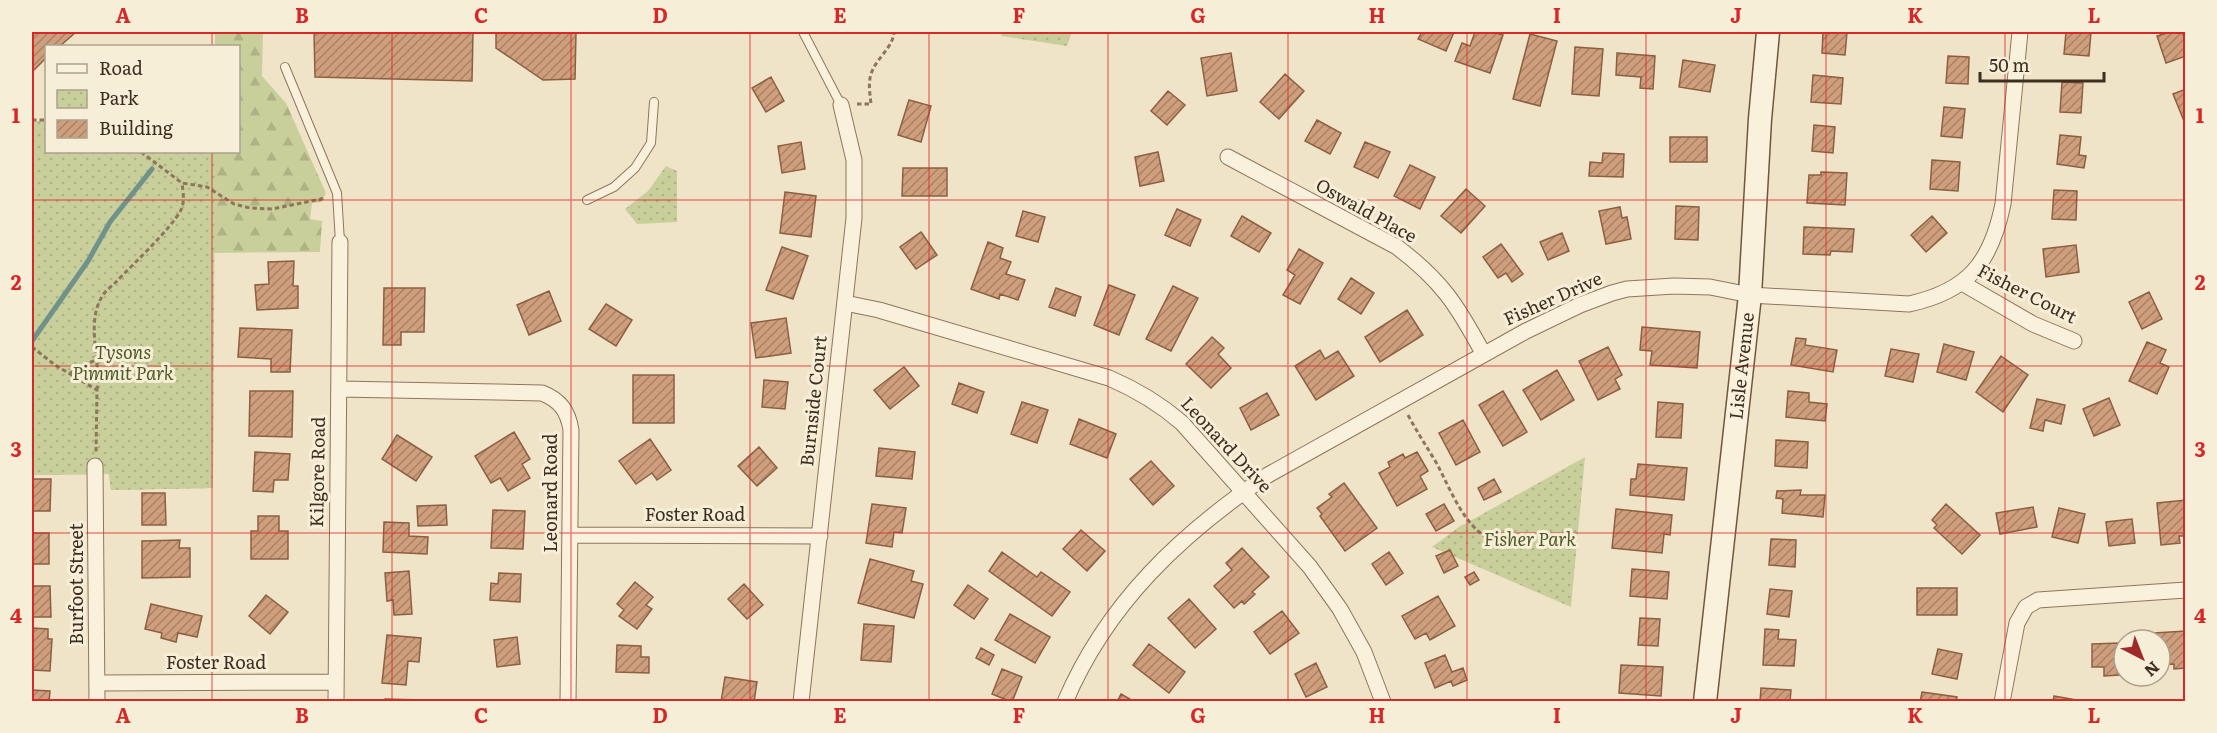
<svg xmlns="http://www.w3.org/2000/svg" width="2217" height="733" viewBox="0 0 2217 733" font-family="Literata,serif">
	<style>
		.forest { fill: url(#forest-firs) }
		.park { fill: url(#park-dots) }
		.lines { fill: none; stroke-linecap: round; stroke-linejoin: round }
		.stream { stroke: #6f938a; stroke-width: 5 }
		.building { fill: url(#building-hatch); stroke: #8d5f41; stroke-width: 1.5 }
		.lane-casing { stroke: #8d765c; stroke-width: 10 }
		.street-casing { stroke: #8d765c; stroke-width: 17 }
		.secondary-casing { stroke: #6f573f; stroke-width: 25 }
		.path { stroke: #8d765c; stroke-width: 3; stroke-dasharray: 4.5 3; stroke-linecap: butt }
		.lane { stroke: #faf1dc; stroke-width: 8 }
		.street { stroke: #faf1dc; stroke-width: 15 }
		.secondary { stroke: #faf1dc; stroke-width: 22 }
		.grid { fill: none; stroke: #d62828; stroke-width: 1.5; stroke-opacity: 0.55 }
		.labels { text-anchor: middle; stroke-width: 6; stroke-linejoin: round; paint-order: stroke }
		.street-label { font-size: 18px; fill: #3d2e20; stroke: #f7eed8 }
		.park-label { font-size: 18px; font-style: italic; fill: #4d5a26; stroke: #f7eed8 }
		.neatline { fill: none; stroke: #d62828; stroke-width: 2 }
		.grid-label { font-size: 20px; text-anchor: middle; font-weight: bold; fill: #d62828 }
	</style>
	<defs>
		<pattern id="forest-firs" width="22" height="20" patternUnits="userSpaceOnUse" patternTransform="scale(1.5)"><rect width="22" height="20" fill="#c9cf9b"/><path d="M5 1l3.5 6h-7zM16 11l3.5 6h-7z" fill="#aeb285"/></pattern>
		<pattern id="park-dots" width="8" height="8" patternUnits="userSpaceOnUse" patternTransform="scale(1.5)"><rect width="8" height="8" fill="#c9cf9b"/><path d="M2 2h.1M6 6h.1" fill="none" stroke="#aeb285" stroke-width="1.8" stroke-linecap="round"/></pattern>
		<pattern id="building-hatch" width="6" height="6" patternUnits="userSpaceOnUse" patternTransform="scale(1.5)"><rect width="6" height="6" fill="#cf9f7d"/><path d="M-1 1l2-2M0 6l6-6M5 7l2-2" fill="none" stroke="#a98266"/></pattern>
	</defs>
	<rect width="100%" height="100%" fill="#f0e4c8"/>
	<!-- forest -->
	<path class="forest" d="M215,32h48l-1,44 24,27 40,90 -5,9 -9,1 -2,16 12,2 -2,31 -106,1 -1,235 -102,2 -2,-16 -77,1v-193l107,-130h99v-106h-23z"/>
	<!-- park -->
	<path class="park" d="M1002,32h70l-5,14 -66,-10z
		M32,121h14v31h169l-2,336 -102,2 -2,-16 -77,1z
		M666,166l11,5v51l-40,2 -12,-15 23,-18z
		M1585,457l-14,150 -139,-60 27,-20z"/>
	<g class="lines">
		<!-- stream -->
		<path class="stream" d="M32,341l56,-80 22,-39 42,-53"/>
	</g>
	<!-- building -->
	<path class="building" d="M32,32h44l-16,14h-14v12l-14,14z
		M314,32h159l-1,49 -157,-4z
		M496,32h80l-1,47 -32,1 -47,-32z
		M1422,32h32l-8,19 -28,-12z
		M1475,32h17l11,3 -13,38 -35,-12 7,-18 8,3z
		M1823,32h24l-2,23 -23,-2z
		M2066,32h25l-2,24 -25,-2z
		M2170,32h12l4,9v15l-20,7 -9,-27z
		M1530,34l27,7 -17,65 -27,-7z
		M1575,47l28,2 -4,47 -27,-2z
		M1231,53l6,38 -30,5 -6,-38z
		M1617,53l38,3 -2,33 -13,-1 1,-11 -25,-2z
		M1948,56l21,1 -1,27 -22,-1z
		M1683,60l32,5 -5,27 -31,-5z
		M1285,74l19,17 -25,28 -19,-17z
		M1813,75l30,3 -2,26 -30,-2z
		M771,77l13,24 -18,11 -14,-24z
		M2062,82l21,1 -2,30 -21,-1z
		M2186,89v32h-2l-11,-27z
		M1168,91l17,14 -18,20 -16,-14z
		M909,100l22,6 -10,36 -23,-7z
		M1944,107l21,2 -3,29 -21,-2z
		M1317,120l24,13 -11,21 -25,-13z
		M1814,125l21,2 -2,26 -21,-2z
		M2060,135l21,2 -2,18 7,1 -2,12 -27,-4z
		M1670,137h37v25h-37z
		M801,142l4,27 -23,4 -4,-27z
		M1365,142l25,10 -12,26 -24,-11z
		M1158,152l6,29 -24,5 -5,-29z
		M1603,153l21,1 -1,23 -34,-1 1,-14 12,1z
		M1932,160l28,2 -2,29 -28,-2z
		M1410,165l25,12 -15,32 -26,-13z
		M903,168h44v28h-45z
		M1821,172l26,1 -2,32 -38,-2 2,-28h12z
		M1466,189l19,17 -24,27 -20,-17z
		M2054,190l23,1 -1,29 -24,-1z
		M785,192l31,4 -5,41 -31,-4z
		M1676,206l23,1 -1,33 -23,-1z
		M1620,207l2,11 5,-1 4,22 -25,5 -7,-33z
		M1177,209l24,11 -11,26 -25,-11z
		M1023,211l22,6 -7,25 -22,-6z
		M1242,216l29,17 -12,19 -28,-16z
		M1932,216l15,17 -21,19 -15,-17z
		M1804,227l50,2 -2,23 -21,-1 -1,4 -27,-1z
		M921,232l16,23 -21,14 -16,-22z
		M1562,233l7,18 -21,9 -8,-18z
		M988,242l15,6 -3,10 11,4 -5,12 19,6 -7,20 -18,-6 -1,5 -28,-10z
		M1501,244l22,30 -11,8 -6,-9 -8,5 -15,-21z
		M2076,245l3,27 -33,5 -3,-28z
		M782,247l26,9 -15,43 -27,-9z
		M1299,249l24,14 -23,41 -17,-9 12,-20 -8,-5z
		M294,261l-1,25h5v22l-41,2 -2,-25 14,-1 -1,-22z
		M1351,278l23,15 -13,21 -23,-15z
		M1109,285l26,10 -16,40 -25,-10z
		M1173,286l25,12 -27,53 -25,-12z
		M384,288h41l-1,44h-23v13h-18z
		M1056,288l25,9 -6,19 -26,-9z
		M549,291l12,30 -32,14 -12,-30z
		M2149,292l13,27 -20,10 -13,-27z
		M606,304l26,16 -16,26 -27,-17z
		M1407,310l16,25 -43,27 -15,-25z
		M786,318l5,35 -35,5 -5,-35z
		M1642,327l58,5 -3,36 -47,-3 2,-14 -12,-1z
		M240,328l52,2 -2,42h-19v-13l-33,-2z
		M1212,337l12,11 -6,6 13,14 -20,20 -25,-24z
		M1796,338l10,1 -1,6 32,5 -4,22 -42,-7z
		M2147,342l19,8 -6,13 9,4 -12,27 -28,-13z
		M1944,344l30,8 -8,28 -29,-8z
		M1608,347l14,28 -7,4 5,10 -22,11 -19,-39z
		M1891,349l28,5 -6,28 -28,-6z
		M1320,350l5,9 13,-8 16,25 -38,24 -21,-34z
		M2001,356l27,19 -25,37 -27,-20z
		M904,367l15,19 -29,23 -16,-19z
		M1557,370l17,30 -33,20 -18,-30z
		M633,375h41v48h-41z
		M764,380l24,2 -3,27 -23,-2z
		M959,383l25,9 -7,21 -25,-9z
		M250,391h43l-1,46 -43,-1z
		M1503,391l24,41 -24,14 -24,-41z
		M1788,391l21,2v9l18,2 -2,17 -39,-4z
		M1267,393l12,22 -28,15 -11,-22z
		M2109,398l11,27 -26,11 -11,-27z
		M2037,399l28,6 -4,19 -16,-4 -2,11 -13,-3z
		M1022,402l26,8 -11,33 -26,-9z
		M1658,402l25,2 -2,34 -25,-1z
		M1079,419l37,15 -9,24 -37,-14z
		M1463,420l17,32 -24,13 -17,-32z
		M514,432l16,27 -8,5 8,14 -22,13 -8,-13 -9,5 -16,-27z
		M397,435l35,22 -16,24 -34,-22z
		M650,439l21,31 -14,10 -5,-7 -16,11 -17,-23z
		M1776,440l32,2 -1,26 -32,-2z
		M759,447l18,21 -20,18 -19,-20z
		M879,448l36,4 -3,27 -36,-3z
		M255,452l35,2 -2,26h-14l-1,12 -20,-1z
		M1417,452l11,19 -8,5 7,13 -30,17 -18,-33 11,-6 -2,-5 15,-8 2,4z
		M1151,461l23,25 -21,19 -23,-26z
		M1638,464l49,4 -3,32 -54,-5 1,-16h5z
		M32,479h19l-1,32h-18z
		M1494,479l7,13 -17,8 -6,-12z
		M1344,483l33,45 -32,23 -25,-35 2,-2 -5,-6 15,-11 -3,-3z
		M1801,490l-1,5h25l-2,22 -41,-4 1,-14 -7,-1 1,-7z
		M142,493h23l1,32h-24z
		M2186,500v36h-7l1,7 -19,2 -4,-42z
		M872,504l34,4 -4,25 -8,-1 -2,15 -26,-4z
		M1444,504l10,17 -18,10 -10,-17z
		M1946,504l34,31 -18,19 -28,-26 3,-3 -5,-5z
		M446,505l1,20 -29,1 -1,-20z
		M2033,507l4,20 -37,7 -4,-21z
		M2059,508l26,6 -7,29 -26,-6z
		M1616,509l56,6 -2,20 -6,-1 -2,19 -50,-5z
		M493,510l32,1 -2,38 -32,-1z
		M258,516h21v15h9v28h-37v-28h7z
		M2132,519l3,24 -26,3 -3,-24z
		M384,522l25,1v13l19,1 -1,17 -44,-2z
		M1081,530l24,21 -18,20 -24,-22z
		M32,533h17v31h-17z
		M1771,539l25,1 -1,27 -26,-2z
		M180,540l-1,8h11v29l-48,1v-37z
		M1242,548l27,29 -17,15 3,2 -11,10 -2,-3 -8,7 -20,-22 18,-16 -6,-7z
		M1450,550l8,16 -14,7 -8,-17z
		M1002,552l35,25 4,-5 29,20 -18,24 -63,-45z
		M1389,552l14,21 -17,12 -14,-21z
		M870,559l44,12 -3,10 12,3 -9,34 -56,-15z
		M1632,569l37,3 -2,27 -37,-3z
		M409,571l3,43 -18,1 -1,-15 -6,1 -2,-28z
		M1474,572l5,8 -9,5 -5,-8z
		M499,573l22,1 -1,28 -30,-2 1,-17 7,1z
		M635,582l18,15 -7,8 6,4 -15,20 -18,-13 5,-6 -7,-6z
		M744,584l19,21 -16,14 -19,-20z
		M968,585l20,14 -14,20 -20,-14z
		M32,586h18l1,31h-19z
		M1917,588h40v27h-40z
		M1770,589l22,2 -3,26 -22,-3z
		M266,595l22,17 -18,22 -21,-18z
		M1438,596l17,30 -25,14 -4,-7 -11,6 -13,-23z
		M1189,599l27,30 -21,19 -27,-30z
		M151,604l51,12 -5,21 -19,-4 -2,9 -15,-4 1,-5 -17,-4z
		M1282,611l17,22 -29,21 -16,-22z
		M1010,614l40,23 -15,26 -40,-23z
		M1640,618l20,1 -2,27 -20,-1z
		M864,624l30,2 -3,36 -30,-2z
		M32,628l16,1v10h4l-2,32 -18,-1z
		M1765,629l14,1 -1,9 18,1 -2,26 -31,-1z
		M2186,631v37l-12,1v-5l-14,1v-25h-5l-1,-7z
		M387,635l34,3 -2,24 -11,-1 -2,24 -24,-2z
		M517,637l3,27 -23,3 -3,-27z
		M2119,643l1,32 -16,1v-9h-12v-23z
		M1149,644l36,28 -16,21 -36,-28z
		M617,645l24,1v11h8v16l-33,-1z
		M981,648l13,7 -5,10 -13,-7z
		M1938,649l24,5 -5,25 -25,-5z
		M1445,655l7,17 11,-4 4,12 -14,6 -2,-5 -16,7 -10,-25z
		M1316,663l11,24 -21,10 -11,-23z
		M1621,665l42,2 -2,29 -42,-3z
		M1002,669l20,8 -10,25 -20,-8z
		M725,677l32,5 -3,20h-33z
		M1761,688l30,2 -1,12h-30z
		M32,690l18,1 -1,11h-17z
		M1922,692l35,5 -1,5h-36z
		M1121,694l14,8h-18z
		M2054,696l22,4v2h-23z
		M385,699l37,1v2h-37z"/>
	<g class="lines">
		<defs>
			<path id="lane" d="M803,32l38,73
				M285,67l52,126 3,49
				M587,200l27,-13 21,-19 16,-25 3,-41"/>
			<path id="street" d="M1228,157l169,90c45,34 60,58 86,106
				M1962,283l71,41 41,17
				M845,303l34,7 230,68c28,12 50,25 73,45l128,144 30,42 24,43 19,50
				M339,389l203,4c18,7 26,18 29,37l-3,272
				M95,466l2,236
				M570,535l250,1
				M97,683l239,-1
				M336,702l4,-460
				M801,702l53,-484v-58l-13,-55
				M1065,702c42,-99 116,-168 203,-227l258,-144 54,-26 32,-12 15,-4 47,-3 36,1 40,8 159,9c60,-13 82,-42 94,-100l17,-172
				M2002,702l15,-79 9,-16 12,-7 148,-10"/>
			<g id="secondary">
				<path id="s1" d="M1705,702l45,-407 10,-176 8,-87"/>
			</g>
		</defs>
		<!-- lane casing -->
		<use href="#lane" class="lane-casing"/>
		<!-- street casing -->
		<use href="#street" class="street-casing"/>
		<!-- secondary casing -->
		<use href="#secondary" class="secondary-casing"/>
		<!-- path -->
		<path class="path" d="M857,104h14c-1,-10 -3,-20 0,-30 5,-16 22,-26 23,-42
			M32,120h14
			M141,152l41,31 25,4 27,17 16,4 22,1 54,-11
			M32,347l23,18 42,25 -1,63
			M70,373l27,-14
			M97,390c4,-30 -12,-68 6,-95 3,-5 9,-9 13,-13 17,-18 54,-52 65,-72 4,-9 2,-19 1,-27
			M1408,415c9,17 19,32 29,49 19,36 37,91 89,79"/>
		<!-- lane -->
		<use href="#lane" class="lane"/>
		<!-- street -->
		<use href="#street" class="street"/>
		<!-- secondary -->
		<use href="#secondary" class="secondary"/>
	</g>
	<!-- grid -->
	<path class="grid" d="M212,32v14M392,32v670M571,32v670M750,32v670M929,32v670M1108,32v670M1288,32v670M1467,32v670M1646,32v670M1826,32v670M2005,32v670M212,152v550M32,200h2154M32,366h2154M32,533h2154"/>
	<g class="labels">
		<!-- street labels -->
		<g class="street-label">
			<text transform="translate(1366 211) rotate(29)" y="6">Oswald Place</text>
			<text transform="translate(2027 294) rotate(27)" y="6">Fisher Court</text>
			<text transform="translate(1553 299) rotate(-24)" y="6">Fisher Drive</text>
			<text dy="6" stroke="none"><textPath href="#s1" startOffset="338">Lisle Avenue</textPath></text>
			<text transform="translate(814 401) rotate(-84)" y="6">Burnside Court</text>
			<text transform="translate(1226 445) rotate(47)" y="6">Leonard Drive</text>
			<text transform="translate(318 472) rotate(-89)" y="6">Kilgore Road</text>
			<text transform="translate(551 493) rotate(-90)" y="6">Leonard Road</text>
			<text x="695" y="521">Foster Road</text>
			<text transform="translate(77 584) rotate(-90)" y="6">Burfoot Street</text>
			<text x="216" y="669">Foster Road</text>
		</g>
		<!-- park labels -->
		<g class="park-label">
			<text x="123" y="359">Tysons<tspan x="123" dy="21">Pimmit Park</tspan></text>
			<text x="1530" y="546">Fisher Park</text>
		</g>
	</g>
	<!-- border -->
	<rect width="2217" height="733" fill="none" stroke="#f7eed8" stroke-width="66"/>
	<!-- legend -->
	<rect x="45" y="45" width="195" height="108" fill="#f7eed8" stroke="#ada18e" stroke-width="1.5"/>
	<rect x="57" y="64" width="30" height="9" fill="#faf1dc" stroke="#ada18e" stroke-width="1.5"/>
	<text x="99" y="75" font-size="18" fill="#3d2e20">Road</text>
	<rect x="57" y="90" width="30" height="18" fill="url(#park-dots)" stroke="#ada18e" stroke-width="1.5"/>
	<text x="99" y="105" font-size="18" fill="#3d2e20">Park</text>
	<rect x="57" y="120" width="30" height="18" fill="url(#building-hatch)" stroke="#ada18e" stroke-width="1.5"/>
	<text x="99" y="135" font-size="18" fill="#3d2e20">Building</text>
	<!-- north arrow -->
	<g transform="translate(2142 658) rotate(138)"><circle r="28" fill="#f7eed8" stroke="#ada18e" stroke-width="1.5"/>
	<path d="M0-4.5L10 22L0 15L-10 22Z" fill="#9e2a2b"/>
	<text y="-9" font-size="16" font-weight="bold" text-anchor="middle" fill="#3d2e20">N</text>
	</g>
	<!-- scale -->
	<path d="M1980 72v9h124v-9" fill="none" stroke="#3d2e20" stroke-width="3"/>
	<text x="1989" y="72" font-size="18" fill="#3d2e20" stroke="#f7eed8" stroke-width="4.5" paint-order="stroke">50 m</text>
	<rect x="33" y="33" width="2151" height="667" class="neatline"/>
	<g class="grid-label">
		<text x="123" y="23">A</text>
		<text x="302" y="23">B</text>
		<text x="481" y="23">C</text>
		<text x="660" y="23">D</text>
		<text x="840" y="23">E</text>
		<text x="1019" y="23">F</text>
		<text x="1198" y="23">G</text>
		<text x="1377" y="23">H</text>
		<text x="1557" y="23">I</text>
		<text x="1736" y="23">J</text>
		<text x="1915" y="23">K</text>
		<text x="2094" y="23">L</text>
		<text x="16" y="123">1</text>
		<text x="2200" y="123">1</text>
		<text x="16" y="290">2</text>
		<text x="2200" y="290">2</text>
		<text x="16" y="457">3</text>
		<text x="2200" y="457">3</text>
		<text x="16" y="623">4</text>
		<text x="2200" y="623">4</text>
		<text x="123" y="723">A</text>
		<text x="302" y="723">B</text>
		<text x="481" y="723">C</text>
		<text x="660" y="723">D</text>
		<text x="840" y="723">E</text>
		<text x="1019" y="723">F</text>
		<text x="1198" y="723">G</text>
		<text x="1377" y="723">H</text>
		<text x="1557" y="723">I</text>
		<text x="1736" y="723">J</text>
		<text x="1915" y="723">K</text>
		<text x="2094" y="723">L</text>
	</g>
</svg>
